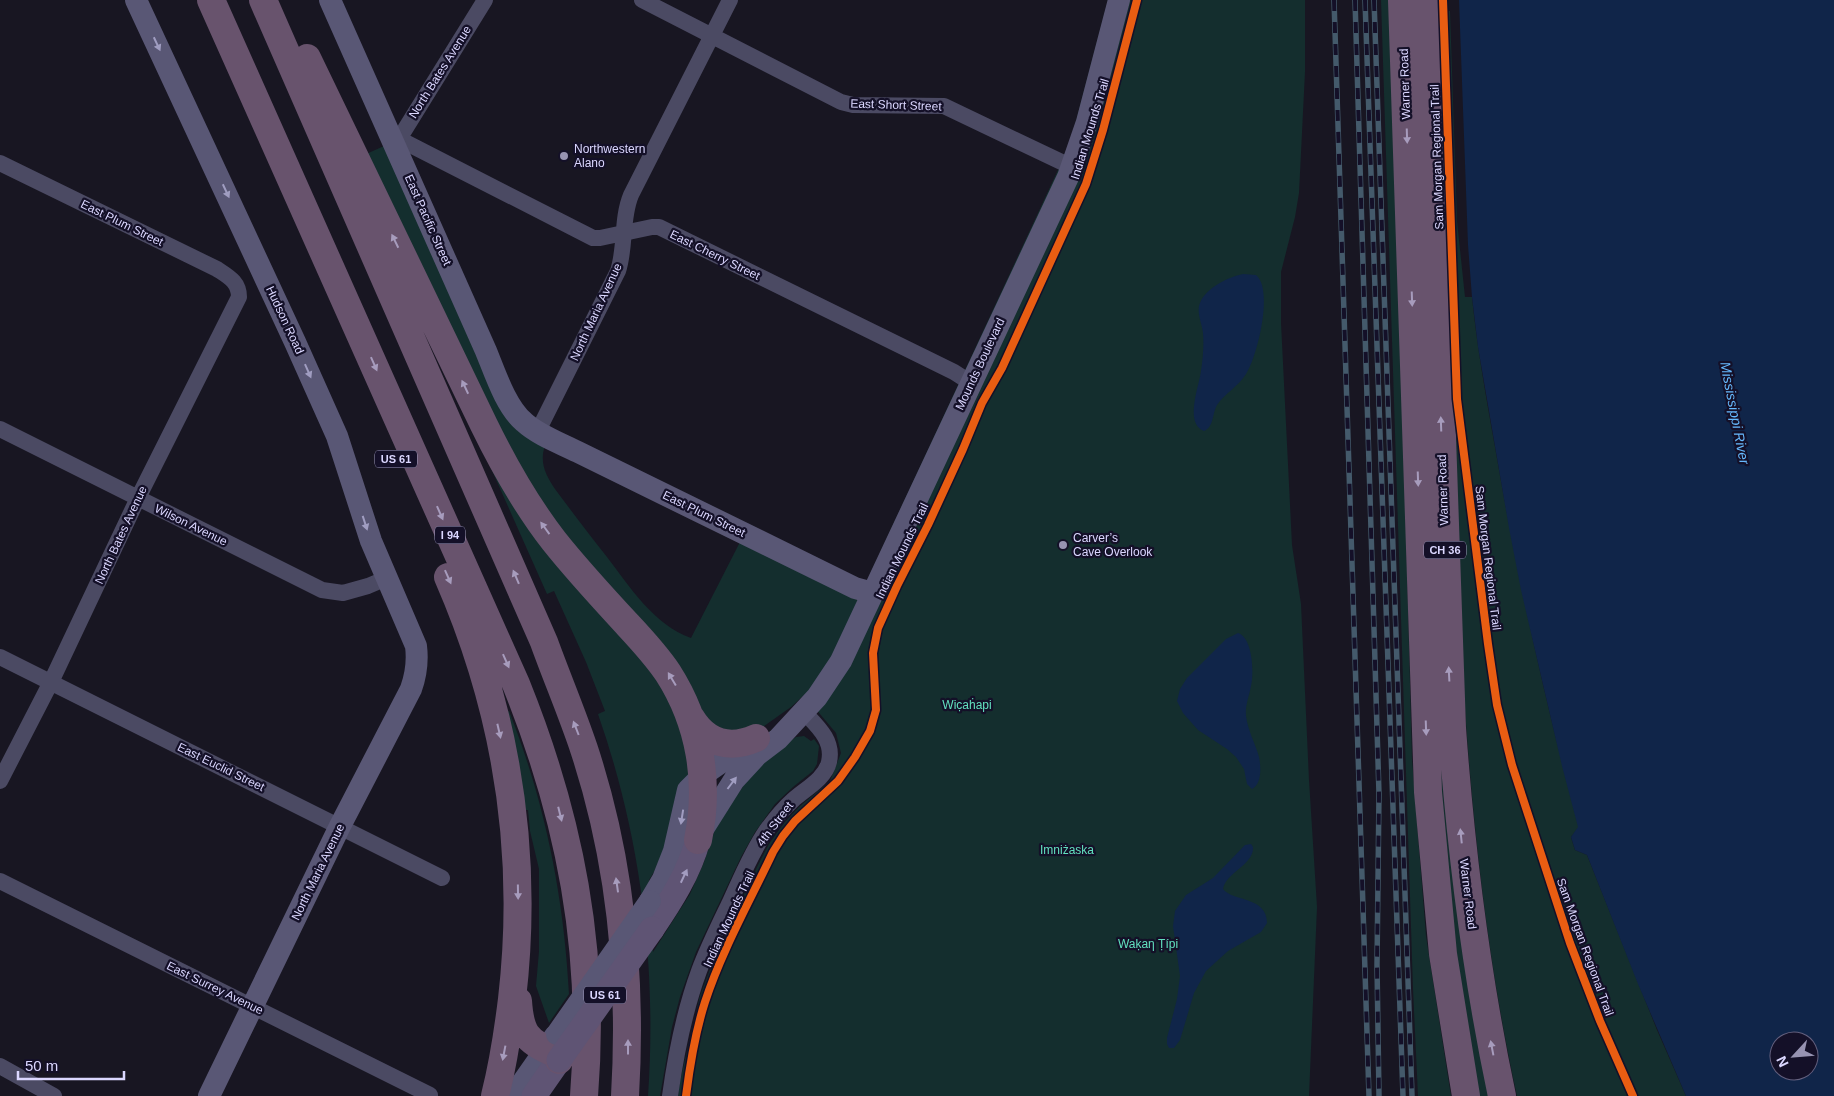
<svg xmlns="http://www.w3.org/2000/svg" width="1834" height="1096" viewBox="0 0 1834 1096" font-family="Helvetica,sans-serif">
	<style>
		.green { fill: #142e2e }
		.water { fill: #102549; fill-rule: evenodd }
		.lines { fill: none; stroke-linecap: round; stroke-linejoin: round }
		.street { stroke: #4b4a63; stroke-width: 16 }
		.secondary { stroke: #595775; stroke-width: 22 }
		.primary { stroke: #5f5474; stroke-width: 25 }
		.highway { stroke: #68536d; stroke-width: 28 }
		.rail-casing { stroke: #445a6b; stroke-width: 5.5 }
		.rail { stroke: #141028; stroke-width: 4; stroke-dasharray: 11; stroke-linecap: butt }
		.secondary-bridge { stroke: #595775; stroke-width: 22 }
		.primary-bridge { stroke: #5f5474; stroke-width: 25 }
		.cycleway-casing { stroke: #141028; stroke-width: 11 }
		.cycleway { stroke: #e95d12; stroke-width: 8 }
		.oneway { fill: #a09dc1 }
		.oneway2 { fill: #a79cbd }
		.oneway3 { fill: #a39cc0 }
		.poi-dot { fill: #9793b2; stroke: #141028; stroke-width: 2 }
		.labels { text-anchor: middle; stroke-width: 4.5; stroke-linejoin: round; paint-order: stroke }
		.shield { fill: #141028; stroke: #9f9bbe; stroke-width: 1 }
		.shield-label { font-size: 11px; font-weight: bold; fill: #dbd7ff }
		.street-label { font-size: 12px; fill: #dbd7ff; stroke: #141028 }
		.poi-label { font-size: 12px; fill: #dbd7ff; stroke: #141028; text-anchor: start }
		.park-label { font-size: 12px; fill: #62e0bf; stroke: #141028 }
		.water-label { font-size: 14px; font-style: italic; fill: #66b9fe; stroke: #141028 }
	</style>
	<rect width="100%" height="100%" fill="#181622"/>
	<!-- green -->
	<path class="green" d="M1108,0h197v72l-6,121 -4,24 -14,55v51l11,222 9,59 8,176 8,127 -8,189h-631l2,-15 20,-85 15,-40 43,-91 11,-21 15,-21 15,-16 31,-26 11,-28 -5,-20 -32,-38 -13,12 -37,26 -33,3 -186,-234 -171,-347 20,-9 75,169 86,131c-6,16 1,30 10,43 17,23 34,45 52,68 23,30 47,68 84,81l49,-96 118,58 200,-430 14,-34z
		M1381,0h11l20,759 14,177 25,160h-33l-5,-107z
		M1447,11h3l7,210 8,76h7c5,50 14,100 23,150 22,128 50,255 84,380l-8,10 4,13 12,5 70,175 29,66h-169c-29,-132 -44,-266 -53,-401l-14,-397 6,-1z
		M482,448l186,244 25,78 -36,97 -8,13 4,72 37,-58 14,-32 12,-36 7,-13 30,-40 28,-26 15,-10 8,-1 7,5 3,-2 5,7 -2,18 -4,7 -20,16 -18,17 -20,28 -14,25 -45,95 -16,45 -8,30 -12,69h-12c9,-130 -7,-259 -50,-382l7,-3 -19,-49 -32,-71 -7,3z
		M1434,521l57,575h-15l-33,-234z
		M509,711c36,91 55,186 60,283l-20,29 -13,-37 3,-35v-82l-9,-38 -2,-21h-5l-18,-98z"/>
	<!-- water -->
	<path class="water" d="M1459,0h375v1096h-148l-48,-112 -51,-129 -12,-5 -4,-13 7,-10 -16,-61 -41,-176 -12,-62 -31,-181 -6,-50 -4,-52zM1779,1041h30v30h-30z
		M1243,274l13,1c18,15 1,82 -10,99 -8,13 -21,19 -29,31 -5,9 -3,22 -13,26 -20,-8 -5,-44 -3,-60 2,-13 3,-26 2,-38 -1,-10 -7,-21 -3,-30 6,-15 28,-26 43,-29z
		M1238,633c15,5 16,40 13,53 -2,11 -6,19 -5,30 2,15 9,27 13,41 2,10 3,27 -7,32l-5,-5 -3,-15 -8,-12 -9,-8 -29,-19 -15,-17 -6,-12 3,-12 7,-11 39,-39z
		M1251,844l2,3c1,18 -27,25 -30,42 10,13 44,7 44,34l-6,9 -33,19 -22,20 -12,22 -14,47 -6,8h-5l-2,-4v-6l10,-39 3,-23 -7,-50 2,-15 11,-16 27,-17 32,-33z"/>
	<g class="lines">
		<!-- street -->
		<path class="street" d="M642,0l199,102 12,3 91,1 128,61
			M399,139l194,99h7l52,-11h7l295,145 17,11
			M393,142l6,-3 86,-139
			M0,163l217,106c12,8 22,13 22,28l-101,201 -87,184 -51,99
			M0,429l322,161 21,3 25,-7 19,-8
			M538,431l80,-160c8,-24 3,-52 13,-76l99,-195
			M0,657l442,221
			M0,881l430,214
			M0,1066l54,30
			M670,1096c6,-43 14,-84 29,-125 9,-24 20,-46 31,-69 11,-24 21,-49 36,-71 8,-11 17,-22 27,-31 12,-11 32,-21 36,-38 5,-22 -12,-36 -26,-51"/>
		<!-- secondary -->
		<path class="secondary" d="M136,0l159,342 42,94 34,105 45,105c2,16 0,29 -5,43l-71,137 -131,270
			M330,0l156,351c9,22 20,56 38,71 14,13 36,21 54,30l277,136 18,5
			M700,834l34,-54 23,-25 21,-16 39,-42 24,-36 227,-484 19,-55 32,-122
			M650,901l13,-22 11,-28 14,-61 15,-15 50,-35
			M513,1096l42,-60"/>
		<!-- primary -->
		<path class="primary" d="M652,929c19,-28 37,-56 46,-89
			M534,1096l25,-36"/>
		<!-- highway -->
		<path class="highway" d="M211,0l305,684c54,134 80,267 68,412
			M263,0l281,642c13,36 28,71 40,107 37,112 48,229 41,347
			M1402,0l26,792 15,162 23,142
			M1427,0l25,728c9,124 24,246 50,368
			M307,58l177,367c20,41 42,80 70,116 23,29 48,56 73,83 14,15 29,31 41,49 32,50 42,109 30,167
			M448,577c59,135 81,276 64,422 -4,33 -9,65 -17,97
			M691,718c15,25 38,32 65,20
			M518,1001c2,31 8,41 37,52l4,7"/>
		<defs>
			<path id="rail" d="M1334,0l35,1096
				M1355,0l24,794 -2,171 2,131
				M1365,0l38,1096
				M1374,0l38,1096"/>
		</defs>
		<!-- rail casing -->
		<use href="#rail" class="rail-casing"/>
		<!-- rail -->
		<use href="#rail" class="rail"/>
		<!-- secondary-bridge -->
		<path class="secondary-bridge" d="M557,1034l93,-133"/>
		<!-- primary-bridge -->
		<path class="primary-bridge" d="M559,1060l93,-131"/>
		<defs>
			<path id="cycleway" d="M1443,0l14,399 31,245 9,61 15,60 58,178 30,78 33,75
				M686,1096c4,-32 9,-63 19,-94 17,-52 45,-101 68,-150l10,-16 12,-15 43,-40 17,-24 15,-26 6,-21 -3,-57 5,-25 19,-42 31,-61 35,-76 19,-46 20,-35 84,-184 17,-54 34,-130"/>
		</defs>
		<!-- cycleway casing -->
		<use href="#cycleway" class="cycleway-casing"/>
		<!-- cycleway -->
		<use href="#cycleway" class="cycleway"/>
	</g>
	<!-- one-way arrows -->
	<defs><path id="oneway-solid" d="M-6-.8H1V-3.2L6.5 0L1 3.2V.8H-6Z" transform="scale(1.25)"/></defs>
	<g class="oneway">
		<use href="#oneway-solid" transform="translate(157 44) rotate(65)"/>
		<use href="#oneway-solid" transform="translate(226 191) rotate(65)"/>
		<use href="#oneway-solid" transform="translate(308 371) rotate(66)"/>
		<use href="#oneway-solid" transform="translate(365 523) rotate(72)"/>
		<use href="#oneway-solid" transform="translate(732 783) rotate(-53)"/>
		<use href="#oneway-solid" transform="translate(682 817) rotate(99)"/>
	</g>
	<g class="oneway2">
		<use href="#oneway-solid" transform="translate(1407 136) rotate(88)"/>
		<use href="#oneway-solid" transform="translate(395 241) rotate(-116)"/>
		<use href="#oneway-solid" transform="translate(1412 299) rotate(88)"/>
		<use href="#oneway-solid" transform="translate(374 364) rotate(66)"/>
		<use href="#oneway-solid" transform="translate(465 387) rotate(-115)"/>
		<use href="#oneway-solid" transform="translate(1441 424) rotate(-92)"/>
		<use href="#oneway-solid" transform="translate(1418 479) rotate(88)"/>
		<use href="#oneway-solid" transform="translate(440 513) rotate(66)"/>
		<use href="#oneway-solid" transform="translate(545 528) rotate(-126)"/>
		<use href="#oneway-solid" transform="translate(448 577) rotate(66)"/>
		<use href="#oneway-solid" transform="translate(516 577) rotate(-113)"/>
		<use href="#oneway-solid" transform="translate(506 661) rotate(66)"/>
		<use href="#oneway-solid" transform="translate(1449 674) rotate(-93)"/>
		<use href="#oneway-solid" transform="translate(672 679) rotate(-121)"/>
		<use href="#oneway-solid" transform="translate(576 728) rotate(-111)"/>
		<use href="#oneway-solid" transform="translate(1426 728) rotate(88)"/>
		<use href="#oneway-solid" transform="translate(499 731) rotate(77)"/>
		<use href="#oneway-solid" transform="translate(560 814) rotate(76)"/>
		<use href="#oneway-solid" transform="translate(1461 836) rotate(-96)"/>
		<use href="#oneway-solid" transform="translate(617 885) rotate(-98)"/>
		<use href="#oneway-solid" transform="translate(518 892) rotate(89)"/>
		<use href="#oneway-solid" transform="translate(628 1047) rotate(-90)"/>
		<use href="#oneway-solid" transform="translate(1492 1048) rotate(-101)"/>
		<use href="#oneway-solid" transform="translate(504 1053) rotate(101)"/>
	</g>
	<use class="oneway3" href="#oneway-solid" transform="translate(684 876) rotate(-65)"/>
	<!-- markers -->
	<g class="poi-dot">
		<circle cx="564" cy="156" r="5"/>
		<circle cx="1063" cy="545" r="5"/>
	</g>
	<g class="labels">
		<!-- shield labels -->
		<g class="shield">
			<rect x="375" y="450.5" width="42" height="17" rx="4"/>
			<rect x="435" y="526.5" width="30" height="17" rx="4"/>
			<rect x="1424" y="541.5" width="42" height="17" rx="4"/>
			<rect x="584" y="986.5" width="42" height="17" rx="4"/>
		</g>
		<g class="shield-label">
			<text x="396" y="463">US 61</text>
			<text x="450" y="539">I 94</text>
			<text x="1445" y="554">CH 36</text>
			<text x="605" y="999">US 61</text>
		</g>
		<!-- street labels -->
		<g class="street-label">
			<text transform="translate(440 72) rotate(-58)" y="4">North Bates Avenue</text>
			<text transform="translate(1405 84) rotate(-92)" y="4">Warner Road</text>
			<text transform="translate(896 105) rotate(2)" y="4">East Short Street</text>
			<text transform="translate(1090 129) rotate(-73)" y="4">Indian Mounds Trail</text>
			<text transform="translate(1437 157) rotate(-92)" y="4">Sam Morgan Regional Trail</text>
			<text transform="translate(428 220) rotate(66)" y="4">East Pacific Street</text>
			<text transform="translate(122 223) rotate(26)" y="4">East Plum Street</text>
			<text transform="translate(715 255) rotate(26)" y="4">East Cherry Street</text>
			<text transform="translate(596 312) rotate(-65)" y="4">North Maria Avenue</text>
			<text transform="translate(285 320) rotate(65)" y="4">Hudson Road</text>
			<text transform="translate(980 364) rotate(-65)" y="4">Mounds Boulevard</text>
			<text transform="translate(1443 490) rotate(-92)" y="4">Warner Road</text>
			<text transform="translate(704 514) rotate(26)" y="4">East Plum Street</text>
			<text transform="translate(191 525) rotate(26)" y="4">Wilson Avenue</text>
			<text transform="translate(121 535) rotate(-65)" y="4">North Bates Avenue</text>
			<text transform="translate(902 551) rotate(-64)" y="4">Indian Mounds Trail</text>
			<text transform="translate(1488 558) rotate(83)" y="4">Sam Morgan Regional Trail</text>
			<text transform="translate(221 767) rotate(26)" y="4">East Euclid Street</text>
			<text transform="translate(775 824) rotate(-53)" y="4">4th Street</text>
			<text transform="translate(318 872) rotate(-64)" y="4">North Maria Avenue</text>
			<text transform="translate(1468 894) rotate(83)" y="4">Warner Road</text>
			<text transform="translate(729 919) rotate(-65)" y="4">Indian Mounds Trail</text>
			<text transform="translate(1585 947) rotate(70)" y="4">Sam Morgan Regional Trail</text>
			<text transform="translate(215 988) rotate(26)" y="4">East Surrey Avenue</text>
		</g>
		<!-- poi labels -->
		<g class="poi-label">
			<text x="574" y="153">Northwestern<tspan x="574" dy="14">Alano</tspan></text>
			<text x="1073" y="542">Carver’s<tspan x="1073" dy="14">Cave Overlook</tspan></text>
		</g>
		<!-- park labels -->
		<g class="park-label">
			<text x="967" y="709">Wic̣aḣapi</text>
			<text x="1067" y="854">Imniżaska</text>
			<text x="1148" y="948">Waḳaƞ Ṭípi</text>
		</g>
		<!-- water labels -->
		<g class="water-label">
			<text transform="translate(1735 413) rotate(79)" y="5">Mississippi River</text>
		</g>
	</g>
	<!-- north arrow -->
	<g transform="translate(1794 1056) rotate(244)"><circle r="24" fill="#141028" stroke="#64607e"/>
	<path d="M0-4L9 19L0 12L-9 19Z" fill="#9793b2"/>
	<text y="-8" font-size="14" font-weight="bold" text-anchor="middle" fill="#dbd7ff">N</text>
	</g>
	<!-- scale -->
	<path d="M18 1071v8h106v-8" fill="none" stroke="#dbd7ff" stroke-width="2.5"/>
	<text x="25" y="1071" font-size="15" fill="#dbd7ff" stroke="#141028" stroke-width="4" paint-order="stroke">50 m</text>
</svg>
